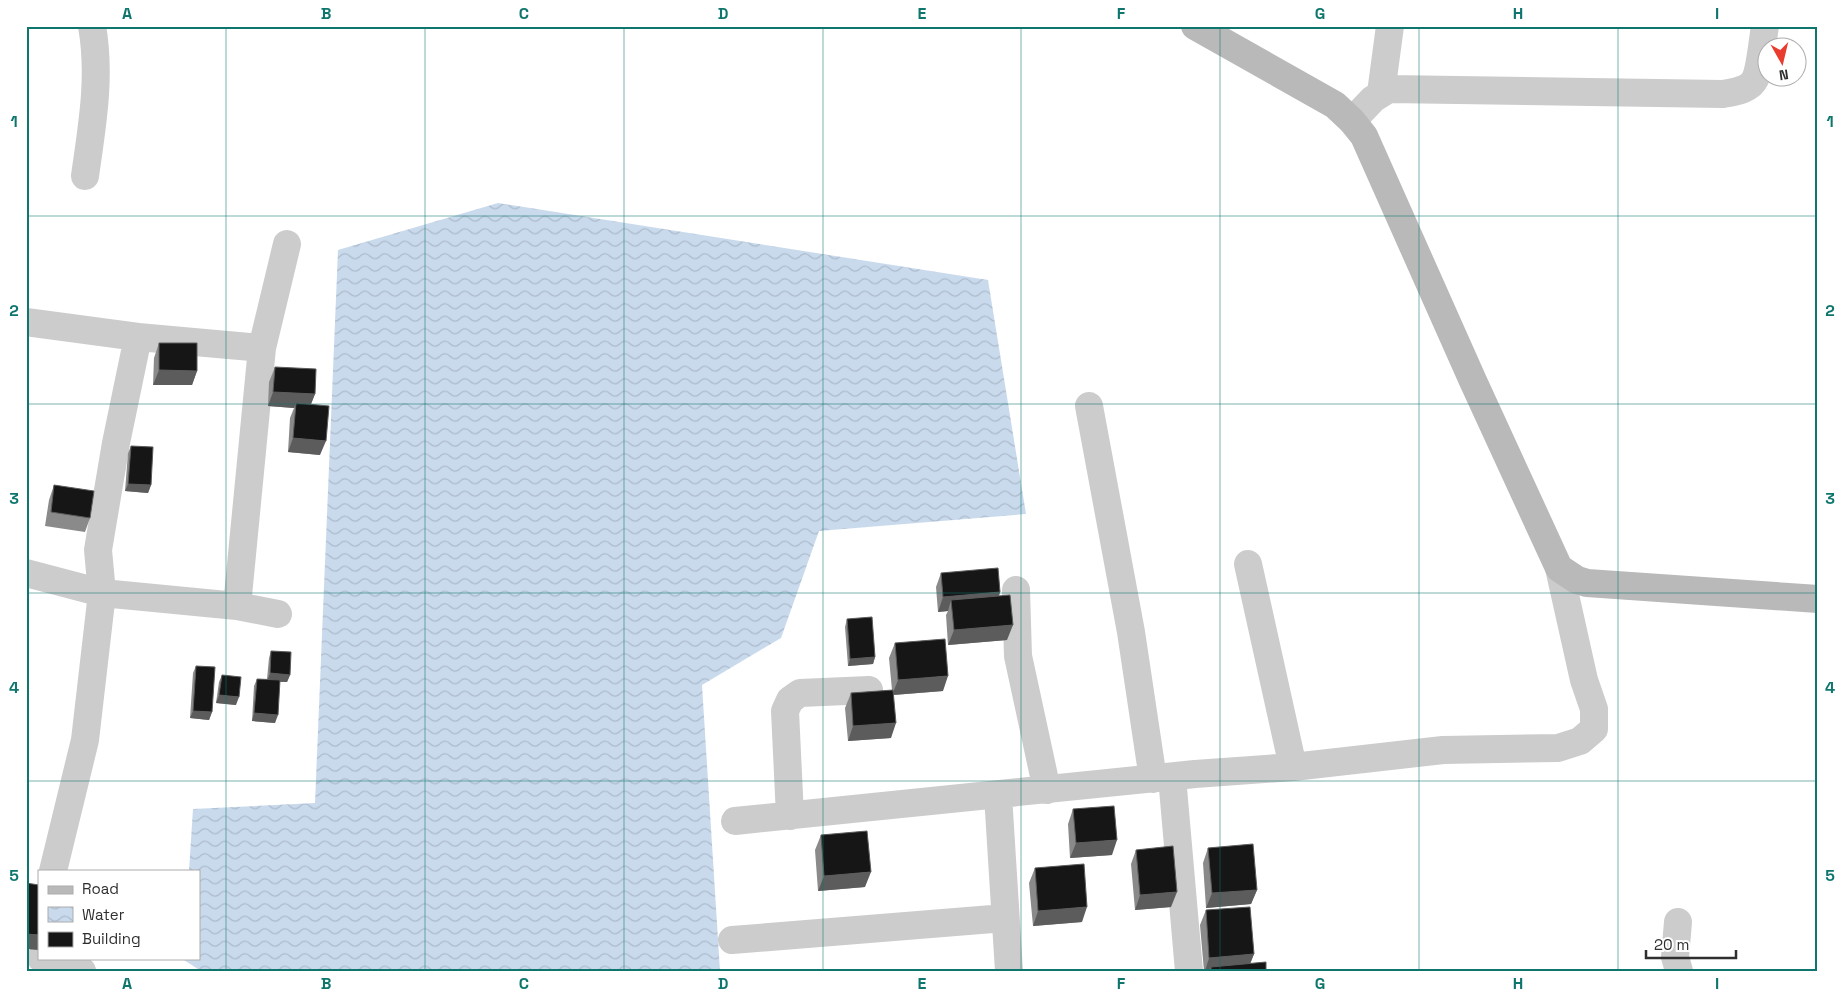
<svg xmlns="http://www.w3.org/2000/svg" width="1844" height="997" viewBox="0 0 1844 997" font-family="'Space Grotesk',sans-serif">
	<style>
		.water { fill: url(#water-waves) }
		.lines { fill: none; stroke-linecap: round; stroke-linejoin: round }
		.street { stroke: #ccc; stroke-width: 28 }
		.secondary { stroke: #b9b9b9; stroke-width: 28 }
		.wall { fill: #8a8a8a }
		.shaded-wall { fill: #5c5c5c }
		.building { fill: #161616; stroke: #5c5c5c }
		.grid { fill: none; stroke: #0f766e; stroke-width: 1; stroke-opacity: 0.55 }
		.neatline { fill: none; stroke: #0f766e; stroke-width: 2 }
		.grid-label { font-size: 16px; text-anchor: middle; font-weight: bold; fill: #0f766e }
	</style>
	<defs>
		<pattern id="water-waves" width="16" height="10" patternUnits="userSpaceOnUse" patternTransform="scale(1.25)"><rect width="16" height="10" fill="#c9daed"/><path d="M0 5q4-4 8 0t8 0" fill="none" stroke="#adbbcc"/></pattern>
	</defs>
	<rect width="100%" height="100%" fill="#fff"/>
	<!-- water -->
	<path class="water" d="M498,203l490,77 38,234 -207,17 -38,107 -79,47 18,286h-519l-17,-11v-2h15v-87h-10l4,-62 122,-6 23,-553z"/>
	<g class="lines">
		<!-- street -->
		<path class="street" d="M1381,93l9,-67
			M1352,121l21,-22 16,-10 334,5c11,-2 27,-4 32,-15 5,-9 8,-41 10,-53
			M85,176c7,-50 16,-99 7,-150
			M26,322l112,15 -22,106 -18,107 4,43 -17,147 -32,131
			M138,337l124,11 25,-104
			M1089,406l42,226 22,147
			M1248,564l45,203
			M26,573l76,20 135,13 41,8
			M1016,590l2,66 29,134
			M237,606l25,-258
			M1172,777l17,194
			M998,795l11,176
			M790,816l-5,-105 5,-11 10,-7 69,-3
			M735,821l460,-47 98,-7 150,-17 115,-2 22,-7 14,-12v-20l-10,-29 -25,-112
			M1678,922l-3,35 4,14
			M732,940l273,-22
			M41,958l41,13"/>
		<!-- secondary -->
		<path class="secondary" d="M1195,26l140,79 17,16 12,15 109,245 86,187 18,12 10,3 231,16"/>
	</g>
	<!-- wall -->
	<path class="wall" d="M159,343l38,28 -5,14h-39l1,-27z
		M275,367l40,27 -4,10 9,51 -32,-3 2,-34 4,-10 -26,-2 1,-24z
		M131,446l20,39 -3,8 -23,-2 3,-38z
		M54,485l36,33 -5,14 -40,-6 4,-26z
		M941,573l59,19 -1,4 8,44 -59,5 -2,-30 2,-4 -10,1 -2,-25z
		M847,619l28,38 -2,7 -25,2 -3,-39z
		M895,643l48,48 -49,4 -3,43 -43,3 -3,-33 6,-15 41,-3 -3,-32z
		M271,651l19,24 -3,7h-7l-5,41 -23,-2 2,-35 3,-7h10l2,-21z
		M196,666l16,46 -3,8 -19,-2 3,-45z
		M222,675l14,30 -20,-2 3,-21z
		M1073,809l39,46 -42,3 -2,-34z
		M821,835l44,52 -47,4 -3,-41z
		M1208,848l49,42 -6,14 -45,4 -3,-45z
		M1136,850l35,57 -36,3 -4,-46z
		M1035,868l47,54 -49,4 -4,-43z
		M1206,910l48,44 -4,10 16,7h-62l-4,-46z"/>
	<!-- shaded-wall -->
	<path class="shaded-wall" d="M159,370l38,1 -5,14h-39z
		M273,392l42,2 -6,15 -13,-6 -2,5 -26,-2z
		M293,438l33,3 -6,14 -32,-3z
		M128,484l23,1 -3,8 -23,-2z
		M1000,592l-5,15 -44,-7 -3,11 -10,1 5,-15z
		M1013,625l-6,15 -59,5 6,-15z
		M875,657l-2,7 -25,2 2,-7z
		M270,673l20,2 -3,7 -20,-1z
		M948,676l-5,15 -51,4 6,-15z
		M219,695l20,2 -3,8 -20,-2z
		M193,711l19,1 -3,8 -19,-2z
		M254,713l24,2 -3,8 -23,-2z
		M896,723l-5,15 -43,3 5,-15z
		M1117,840l-5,15 -42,3 6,-15z
		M871,872l-6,15 -47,4 6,-15z
		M1257,890l-6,14 -45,4 6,-15z
		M1177,892l-6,15 -36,3 5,-15z
		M1087,907l-5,15 -49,4 5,-15z
		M26,934l13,1v13l-1,2 -12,-1z
		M1254,954l-6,15 -37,-2 -2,4h-4l4,-13z"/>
	<!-- building -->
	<path class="building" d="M159,343h38v28l-38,-1z
		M275,367l41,2 -1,25 -42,-2z
		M296,403l33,3 -3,35 -33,-3z
		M131,446l22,1 -2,38 -23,-1z
		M54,485l40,6 -4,27 -39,-6z
		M998,568l2,24 -57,5 -2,-24z
		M1010,595l3,30 -59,5 -3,-30z
		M872,617l3,40 -25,2 -3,-40z
		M945,639l3,37 -50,4 -3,-37z
		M271,651l20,1 -1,23 -20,-2z
		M196,666l19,1 -3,45 -19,-1z
		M222,675l19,2 -2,20 -20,-2z
		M257,679l23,1 -2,35 -24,-2z
		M893,690l3,33 -43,3 -2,-33z
		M1114,806l3,34 -41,3 -3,-34z
		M867,831l4,41 -47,4 -3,-41z
		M1253,844l4,46 -45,3 -4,-45z
		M1173,846l4,46 -37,3 -4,-45z
		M1084,864l3,43 -49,4 -3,-43z
		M26,883l13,2v50l-13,-1z
		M1250,907l4,47 -45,4 -3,-48z
		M1266,962v9h-55v-4z"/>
	<!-- grid -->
	<path class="grid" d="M226,26v945M425,26v945M624,26v945M823,26v945M1021,26v945M1220,26v945M1419,26v945M1618,26v945M26,216h1792M26,404h1792M26,593h1792M26,781h1792"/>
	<!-- border -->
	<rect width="1844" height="997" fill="none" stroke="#ffffff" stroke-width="55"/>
	<!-- legend -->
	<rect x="38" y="870" width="162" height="90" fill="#ffffff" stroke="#acacac"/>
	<rect x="48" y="886" width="25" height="8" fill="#b9b9b9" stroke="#acacac"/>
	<text x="82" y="894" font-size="15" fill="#2f2f2f">Road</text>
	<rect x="48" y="907" width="25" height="15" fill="url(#water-waves)" stroke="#acacac"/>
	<text x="82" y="920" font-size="15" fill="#2f2f2f">Water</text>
	<rect x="48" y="932" width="25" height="15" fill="#161616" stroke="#acacac"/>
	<text x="82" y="944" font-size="15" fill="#2f2f2f">Building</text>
	<!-- north arrow -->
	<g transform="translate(1782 62) rotate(172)"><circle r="24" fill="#ffffff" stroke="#acacac"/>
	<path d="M0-4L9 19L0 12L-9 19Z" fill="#e93c2f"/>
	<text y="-8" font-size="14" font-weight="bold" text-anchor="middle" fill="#2f2f2f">N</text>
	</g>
	<!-- scale -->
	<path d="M1646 950v8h90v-8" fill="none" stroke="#2f2f2f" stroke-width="2.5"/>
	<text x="1654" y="950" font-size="15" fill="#2f2f2f" stroke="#ffffff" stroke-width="4" paint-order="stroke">20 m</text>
	<rect x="28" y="28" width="1788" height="942" class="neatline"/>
	<g class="grid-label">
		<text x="127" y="19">A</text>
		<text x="326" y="19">B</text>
		<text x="524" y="19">C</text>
		<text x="723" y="19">D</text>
		<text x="922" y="19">E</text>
		<text x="1121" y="19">F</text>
		<text x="1320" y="19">G</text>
		<text x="1518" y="19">H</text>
		<text x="1717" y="19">I</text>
		<text x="14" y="127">1</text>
		<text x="1830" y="127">1</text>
		<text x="14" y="316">2</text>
		<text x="1830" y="316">2</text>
		<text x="14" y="504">3</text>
		<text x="1830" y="504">3</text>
		<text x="14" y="693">4</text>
		<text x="1830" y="693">4</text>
		<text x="14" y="881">5</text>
		<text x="1830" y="881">5</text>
		<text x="127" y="989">A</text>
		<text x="326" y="989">B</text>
		<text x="524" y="989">C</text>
		<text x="723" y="989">D</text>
		<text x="922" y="989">E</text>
		<text x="1121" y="989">F</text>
		<text x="1320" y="989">G</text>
		<text x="1518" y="989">H</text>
		<text x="1717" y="989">I</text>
	</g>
</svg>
